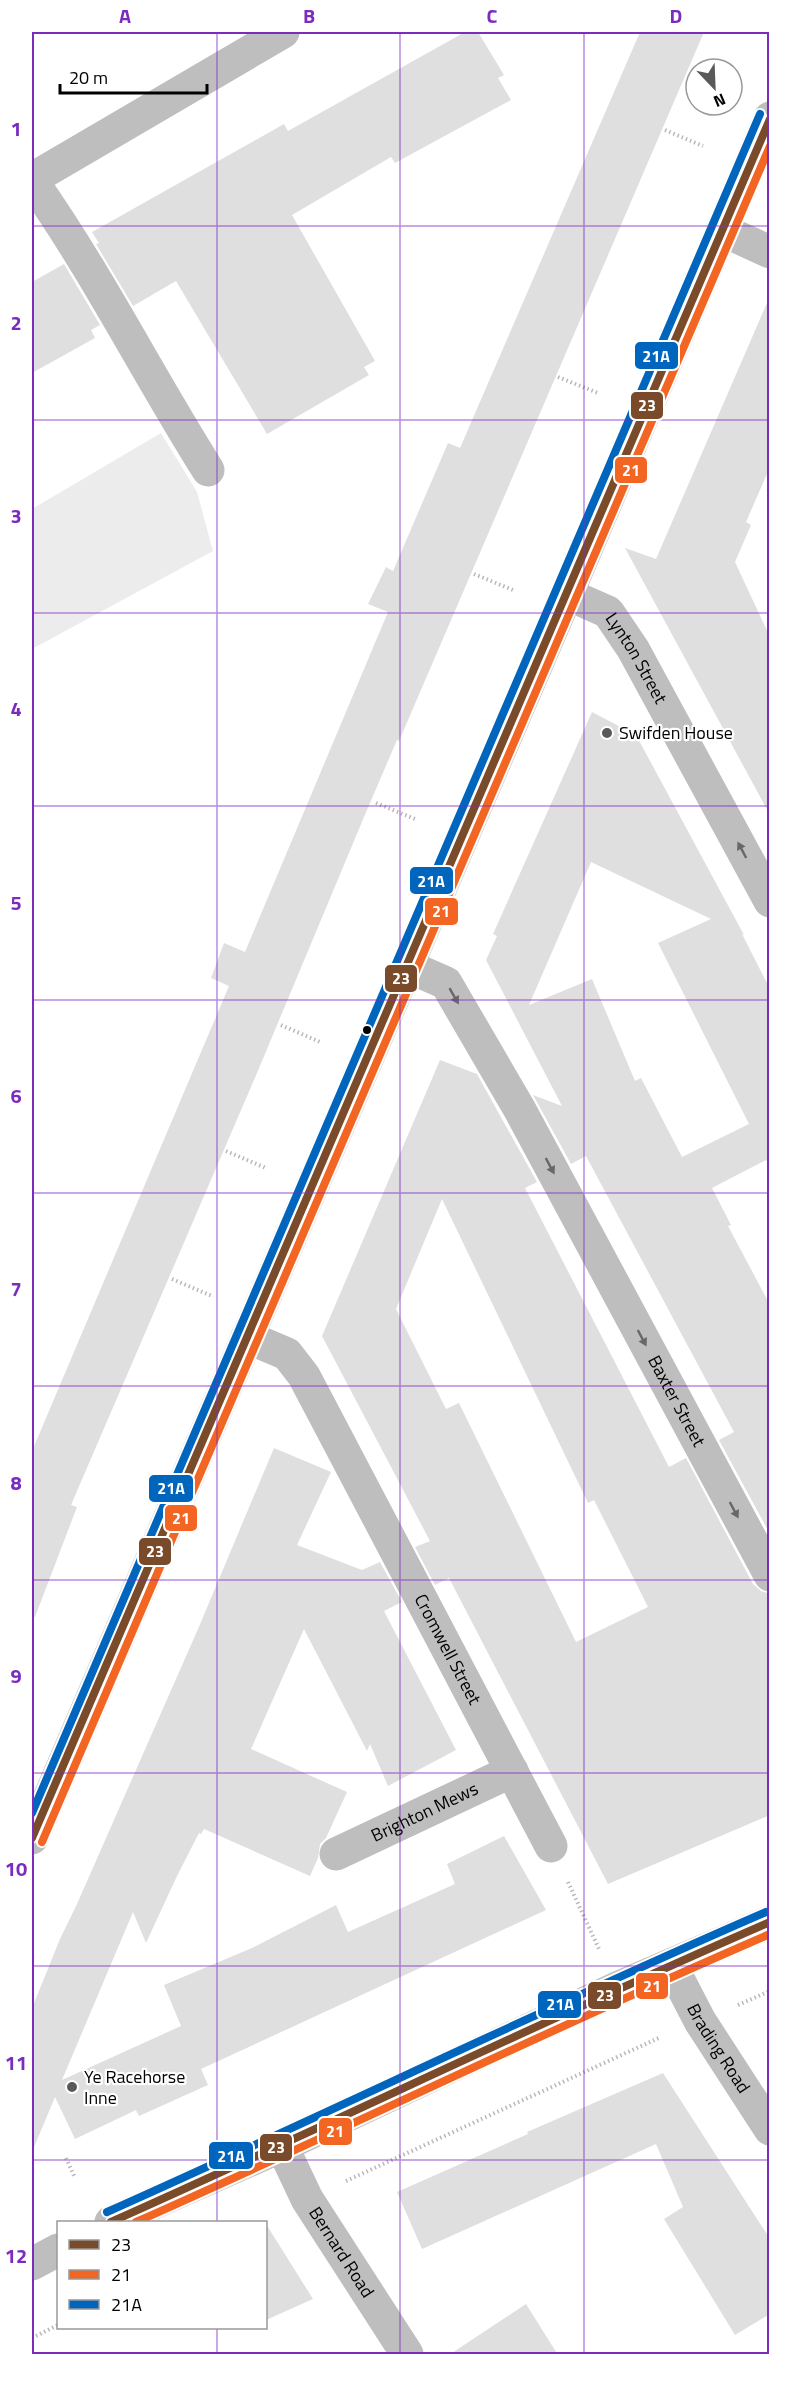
<svg xmlns="http://www.w3.org/2000/svg" width="801" height="2386" viewBox="0 0 801 2386" font-family="'Titillium Web',sans-serif">
	<style>
		.green { fill: #ececec }
		.building { fill: #dfdfdf; fill-rule: evenodd }
		.lines { fill: none; stroke-linecap: round; stroke-linejoin: round }
		.path { stroke: #b9b9b9; stroke-width: 4; stroke-dasharray: 1.5 3; stroke-linecap: butt }
		.minor { stroke: #bebebe; stroke-width: 33 }
		.bus-1-casing { stroke: #fff; stroke-width: 12 }
		.bus-2-casing { stroke: #fff; stroke-width: 12 }
		.bus-3-casing { stroke: #fff; stroke-width: 12 }
		.bus-1 { stroke: #7a4b2a; stroke-width: 8 }
		.bus-2 { stroke: #f26522; stroke-width: 8 }
		.bus-3 { stroke: #0065bd; stroke-width: 8 }
		.oneway { fill: #686868 }
		.grid { fill: none; stroke: #7b2cbf; stroke-width: 1.5; stroke-opacity: 0.55 }
		.poi-dot { fill: #595959; stroke: #fff; stroke-width: 2 }
		.bus-dot { fill: #000; stroke: #fff; stroke-width: 2 }
		.labels { text-anchor: middle; stroke-width: 4.5; stroke-linejoin: round; paint-order: stroke }
		.street-label { font-size: 18px; fill: #000; stroke: #fff }
		.poi-label { font-size: 18px; fill: #000; stroke: #fff; text-anchor: start }
		.line-badge { stroke: #fff; stroke-width: 2 }
		.badge-label { font-size: 16px; text-anchor: middle; font-weight: bold; fill: #fff }
		.neatline { fill: none; stroke: #7b2cbf; stroke-width: 2 }
		.grid-label { font-size: 20px; text-anchor: middle; font-weight: bold; fill: #7b2cbf }
	</style>
	<rect width="100%" height="100%" fill="#fff"/>
	<!-- green -->
	<path class="green" d="M161,433l36,59 16,59 -181,98v-140z"/>
	<!-- building -->
	<path class="building" d="M465,32h13l26,43 -6,3 13,22 -116,63 -4,-6 -99,58 83,146 -11,6 5,8 -102,59 -91,-153 -43,25 -37,-62 3,-1 -7,-11 192,-108 4,7z
		M640,32h64l-305,709 -2,-1 -33,77 -107,256 -186,432 6,2 -42,110 -3,-1v-165l197,-465 -18,-8 13,-35 21,9 143,-340 -20,-8 18,-37 7,4 55,-128 12,5z
		M64,264l36,61 -9,5 4,8 -63,35v-91z
		M770,296v171l-24,55 5,3 -16,37 35,75v178l-145,-267 31,11z
		M592,712l44,23 108,200 -2,-1 28,55v178l-4,-7 -54,28 19,37 -3,1 42,79v229l-51,-94 15,-8 -148,-276 -15,8 -38,-69 29,11 -76,-146 11,-24 -4,-2zM591,862l120,57 -53,24 91,181 -67,33 -41,-79 -6,3 -43,-102 -63,26z
		M440,1060l37,14 60,108 -12,6 144,279 17,-9 67,126 8,7 9,3v221l-162,69 -159,-306 -14,7 -20,-38 15,-6 -108,-205zM442,1199l146,304 6,-3 54,107 -72,35 -117,-239 -13,6 -50,-100z
		M274,1448l57,24 -34,73 65,25 18,-8 22,40 -18,9 72,139 -68,36 -18,-42 -3,7 -63,-122 -53,120 96,43 -21,46 -6,6 -2,14 -8,18 -106,-47 -3,5 -2,-1 -22,43 -31,67 -13,-31 -71,168 119,-54 -17,-41 88,-37 84,-43 12,27 107,-48 -8,-20 57,-28 42,74 -345,159 7,16 -69,31 -3,-6 -61,29 -20,-42 -23,55v-144l28,-69 17,-35 121,-275z
		M663,2073l107,166v75l-35,21 -71,-116 19,-12 -27,-63 -234,105 -25,-57 131,-58 -1,-2z
		M266,2224l47,75 -47,21z
		M526,2304l32,51h-109z"/>
	<g class="lines">
		<!-- path -->
		<path class="path" d="M665,130l38,16
			M558,377l40,16
			M474,574l39,16
			M376,803l39,16
			M281,1025l39,17
			M226,1151l40,17
			M172,1279l40,17
			M568,1882l31,67
			M738,2005l32,-14
			M66,2158l9,20
			M346,2181l315,-144
			M32,2338l26,-13"/>
		<!-- minor -->
		<g class="minor">
			<path d="M32,179l251,-147"/>
			<path d="M32,181c65,92 116,194 176,289"/>
			<path d="M722,230l48,22"/>
			<path id="s1" d="M567,594l41,18 25,37 137,252"/>
			<path id="s2" d="M407,966l39,17 74,127 250,465"/>
			<path id="s3" d="M247,1337l40,17 17,22 247,470"/>
			<path d="M32,1838l535,-1244 203,-476"/>
			<path id="s4" d="M336,1854l176,-83"/>
			<path id="s5" d="M671,1965l29,56 70,108"/>
			<path id="s6" d="M282,2146l25,53 100,155"/>
			<path d="M111,2222l171,-76 333,-157 155,-67"/>
			<path d="M32,2264l26,-14"/>
		</g>
		<defs>
			<path id="bus-1" d="M32,1838l738,-1719
				M111,2222c220,-98 437,-204 659,-300"/>
			<path id="bus-2" d="M42,1842l728,-1696
				M136,2222c212,-94 420,-196 634,-288"/>
			<path id="bus-3" d="M32,1813l728,-1699
				M107,2212c220,-98 437,-204 659,-300"/>
		</defs>
		<!-- bus-1 casing -->
		<use href="#bus-1" class="bus-1-casing"/>
		<!-- bus-2 casing -->
		<use href="#bus-2" class="bus-2-casing"/>
		<!-- bus-3 casing -->
		<use href="#bus-3" class="bus-3-casing"/>
		<!-- bus-1 -->
		<use href="#bus-1" class="bus-1"/>
		<!-- bus-2 -->
		<use href="#bus-2" class="bus-2"/>
		<!-- bus-3 -->
		<use href="#bus-3" class="bus-3"/>
	</g>
	<!-- one-way arrows -->
	<defs><path id="oneway-solid" d="M-6-.8H1V-3.2L6.5 0L1 3.2V.8H-6Z" transform="scale(1.5)"/></defs>
	<g class="oneway">
		<use href="#oneway-solid" transform="translate(742 850) rotate(-118)"/>
		<use href="#oneway-solid" transform="translate(454 996) rotate(60)"/>
		<use href="#oneway-solid" transform="translate(550 1166) rotate(62)"/>
		<use href="#oneway-solid" transform="translate(642 1338) rotate(62)"/>
		<use href="#oneway-solid" transform="translate(734 1510) rotate(62)"/>
	</g>
	<!-- grid -->
	<path class="grid" d="M217,32v2190M400,32v2322M584,32v2322M32,226h738M32,420h738M32,613h738M32,806h738M32,1000h738M32,1193h738M32,1386h738M32,1580h738M32,1773h738M32,1966h738M32,2160h738M217,2328v26"/>
	<!-- markers -->
	<g class="poi-dot">
		<circle cx="607" cy="733" r="6"/>
		<circle cx="72" cy="2087" r="6"/>
	</g>
	<circle class="bus-dot" cx="367" cy="1030" r="5"/>
	<g class="labels">
		<!-- street labels -->
		<g class="street-label">
			<text dy="6" stroke="none"><textPath href="#s1" startOffset="99">Lynton Street</textPath></text>
			<text dy="6" stroke="none"><textPath href="#s2" startOffset="520">Baxter Street</textPath></text>
			<text dy="6" stroke="none"><textPath href="#s3" startOffset="380">Cromwell Street</textPath></text>
			<text dy="6" stroke="none"><textPath href="#s4" startOffset="98">Brighton Mews</textPath></text>
			<text dy="6" stroke="none"><textPath href="#s5" startOffset="96">Brading Road</textPath></text>
			<text dy="6" stroke="none"><textPath href="#s6" startOffset="122">Bernard Road</textPath></text>
		</g>
		<!-- poi labels -->
		<g class="poi-label">
			<text x="619" y="739">Swifden House</text>
			<text x="84" y="2083">Ye Racehorse<tspan x="84" dy="21">Inne</tspan></text>
		</g>
	</g>
	<g class="line-badge">
		<rect x="634" y="341" width="45" height="29" rx="6" fill="#0065bd"/>
		<rect x="630" y="391" width="34" height="29" rx="6" fill="#7a4b2a"/>
		<rect x="614" y="456" width="34" height="28" rx="6" fill="#f26522"/>
		<rect x="409" y="866" width="45" height="29" rx="6" fill="#0065bd"/>
		<rect x="424" y="897" width="35" height="29" rx="6" fill="#f26522"/>
		<rect x="384" y="964" width="34" height="29" rx="6" fill="#7a4b2a"/>
		<rect x="148" y="1474" width="46" height="29" rx="6" fill="#0065bd"/>
		<rect x="164" y="1504" width="34" height="28" rx="6" fill="#f26522"/>
		<rect x="138" y="1537" width="34" height="29" rx="6" fill="#7a4b2a"/>
		<rect x="635" y="1972" width="34" height="28" rx="6" fill="#f26522"/>
		<rect x="587" y="1981" width="35" height="29" rx="6" fill="#7a4b2a"/>
		<rect x="537" y="1990" width="45" height="29" rx="6" fill="#0065bd"/>
		<rect x="318" y="2117" width="35" height="29" rx="6" fill="#f26522"/>
		<rect x="259" y="2133" width="34" height="29" rx="6" fill="#7a4b2a"/>
		<rect x="208" y="2141" width="46" height="29" rx="6" fill="#0065bd"/>
	</g>
	<g class="badge-label">
		<text x="656" y="362">21A</text>
		<text x="647" y="411">23</text>
		<text x="631" y="476">21</text>
		<text x="431" y="887">21A</text>
		<text x="441" y="917">21</text>
		<text x="401" y="984">23</text>
		<text x="171" y="1494">21A</text>
		<text x="181" y="1524">21</text>
		<text x="155" y="1557">23</text>
		<text x="652" y="1992">21</text>
		<text x="605" y="2001">23</text>
		<text x="560" y="2010">21A</text>
		<text x="335" y="2137">21</text>
		<text x="276" y="2153">23</text>
		<text x="231" y="2162">21A</text>
	</g>
	<!-- border -->
	<rect width="801" height="2386" fill="none" stroke="#ffffff" stroke-width="66"/>
	<!-- legend -->
	<rect x="57" y="2221" width="210" height="108" fill="#ffffff" stroke="#999999" stroke-width="1.5"/>
	<rect x="69" y="2240" width="30" height="9" fill="#7a4b2a" stroke="#999999" stroke-width="1.5"/>
	<text x="111" y="2251" font-size="18" fill="#000000">23</text>
	<rect x="69" y="2270" width="30" height="9" fill="#f26522" stroke="#999999" stroke-width="1.5"/>
	<text x="111" y="2281" font-size="18" fill="#000000">21</text>
	<rect x="69" y="2300" width="30" height="9" fill="#0065bd" stroke="#999999" stroke-width="1.5"/>
	<text x="111" y="2311" font-size="18" fill="#000000">21A</text>
	<!-- north arrow -->
	<g transform="translate(714 87) rotate(157)"><circle r="28" fill="#ffffff" stroke="#999999" stroke-width="1.5"/>
	<path d="M0-4.5L10 22L0 15L-10 22Z" fill="#595959"/>
	<text y="-9" font-size="16" font-weight="bold" text-anchor="middle" fill="#000000">N</text>
	</g>
	<!-- scale -->
	<path d="M60 84v9h147v-9" fill="none" stroke="#000000" stroke-width="3"/>
	<text x="69" y="84" font-size="18" fill="#000000" stroke="#ffffff" stroke-width="4.5" paint-order="stroke">20 m</text>
	<rect x="33" y="33" width="735" height="2320" class="neatline"/>
	<g class="grid-label">
		<text x="125" y="23">A</text>
		<text x="309" y="23">B</text>
		<text x="492" y="23">C</text>
		<text x="676" y="23">D</text>
		<text x="16" y="136">1</text>
		<text x="16" y="330">2</text>
		<text x="16" y="523">3</text>
		<text x="16" y="716">4</text>
		<text x="16" y="910">5</text>
		<text x="16" y="1103">6</text>
		<text x="16" y="1296">7</text>
		<text x="16" y="1490">8</text>
		<text x="16" y="1683">9</text>
		<text x="16" y="1876">10</text>
		<text x="16" y="2070">11</text>
		<text x="16" y="2263">12</text>
	</g>
</svg>
